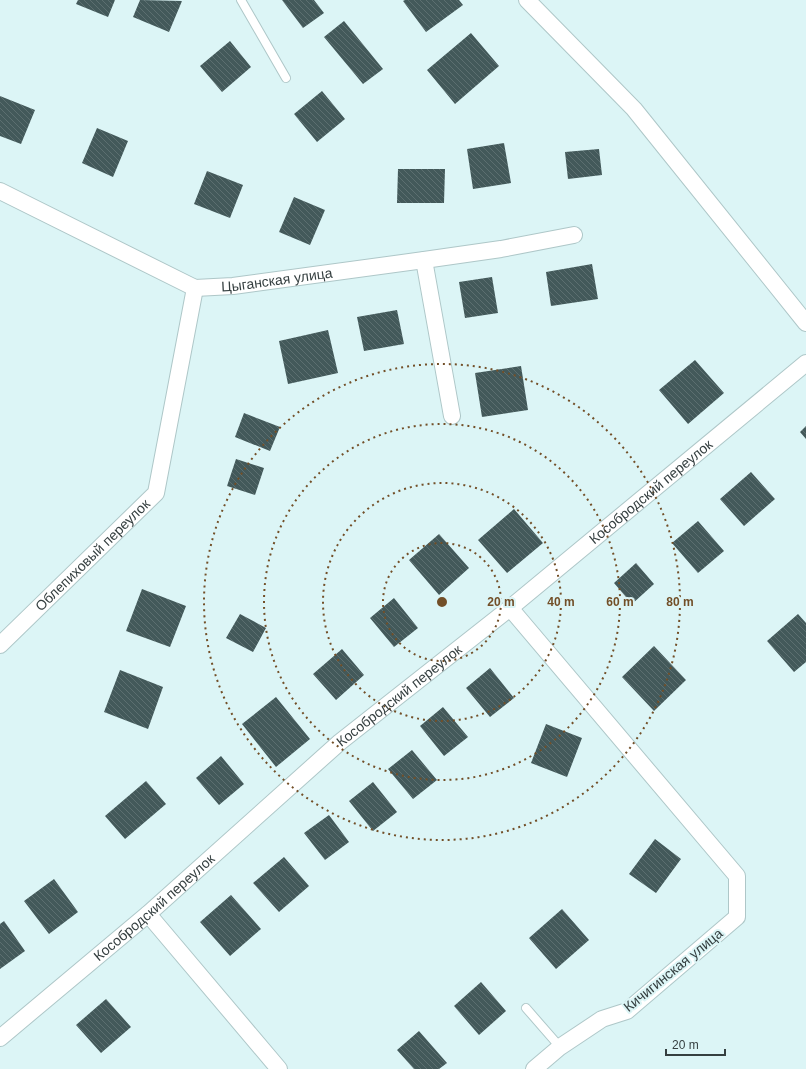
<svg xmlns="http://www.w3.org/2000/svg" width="806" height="1069" viewBox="0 0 806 1069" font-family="Helvetica,sans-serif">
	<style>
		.building { fill: url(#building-back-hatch) }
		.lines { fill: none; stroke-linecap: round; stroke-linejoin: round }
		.lane-casing { stroke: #aec7c8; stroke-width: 10 }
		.street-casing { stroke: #aec7c8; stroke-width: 18 }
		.lane { stroke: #fff; stroke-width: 8 }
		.street { stroke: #fff; stroke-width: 16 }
		.ring { fill: none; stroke: #724f28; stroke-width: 2; stroke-dasharray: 2 4 }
		.labels { text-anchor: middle; stroke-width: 4; stroke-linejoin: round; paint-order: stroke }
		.street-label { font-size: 14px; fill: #353f40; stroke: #dcf5f6 }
		.centre { fill: #724f28; stroke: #dcf5f6; stroke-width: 2 }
		.ring-label { font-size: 12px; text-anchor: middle; font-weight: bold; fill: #724f28; stroke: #dcf5f6; stroke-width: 4; stroke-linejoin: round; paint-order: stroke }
	</style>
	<defs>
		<pattern id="building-back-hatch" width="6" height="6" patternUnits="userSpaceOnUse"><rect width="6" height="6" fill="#43595a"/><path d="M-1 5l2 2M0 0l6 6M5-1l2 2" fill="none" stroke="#5c6f70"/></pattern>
	</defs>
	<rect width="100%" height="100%" fill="#dcf5f6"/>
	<!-- building -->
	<path class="building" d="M78,0h37l-7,17 -32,-13z
		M140,0l42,1 -13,31 -36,-15z
		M282,0h32l10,13 -21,15z
		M405,0h54l4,5 -37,27 -23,-31z
		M344,21l39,48 -20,15 -39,-47z
		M471,33l28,33 -44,38 -28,-34z
		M230,41l21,26 -29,25 -22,-26z
		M322,91l23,28 -28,23 -23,-28z
		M0,96l35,14 -14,34 -21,-8z
		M97,128l31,13 -15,36 -31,-14z
		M504,143l7,40 -38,6 -6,-40z
		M599,149l3,26 -34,4 -3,-27z
		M398,169h47l-1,34h-47z
		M207,171l36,14 -13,33 -36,-14z
		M294,197l31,13 -15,35 -31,-13z
		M592,264l6,35 -47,7 -5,-34z
		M492,277l6,36 -33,5 -6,-36z
		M397,310l7,34 -40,7 -7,-34z
		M328,330l10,43 -50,11 -9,-43z
		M695,360l29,33 -36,31 -29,-34z
		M521,366l7,44 -46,7 -7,-44z
		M244,413l36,14 -10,24 -35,-14z
		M806,426v13l-6,-7z
		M236,459l28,9 -9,27 -28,-9z
		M751,472l24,27 -31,27 -24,-27z
		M514,509l29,34 -36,30 -29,-33z
		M698,521l26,30 -26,22 -26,-30z
		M439,534l30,34 -30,27 -30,-35z
		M636,563l18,21 -22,20 -18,-21z
		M142,589l44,17 -16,41 -44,-16z
		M394,598l24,30 -24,19 -24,-29z
		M240,614l26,14 -13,24 -27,-14z
		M798,614l8,9v39l-12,10 -27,-31z
		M654,646l32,34 -32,31 -32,-34z
		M342,649l22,26 -28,25 -23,-26z
		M490,668l24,30 -24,19 -24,-29z
		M120,670l43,17 -15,42 -44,-17z
		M276,697l34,42 -34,28 -34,-43z
		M443,707l25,30 -24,19 -24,-30z
		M546,724l36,14 -15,39 -36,-14z
		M412,750l25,30 -24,19 -25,-30z
		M221,756l23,28 -25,21 -23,-27z
		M146,781l20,23 -41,35 -20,-23z
		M373,782l24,30 -24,19 -24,-30z
		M329,815l20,27 -24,18 -21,-27z
		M655,839l26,20 -25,34 -27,-19z
		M284,857l25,29 -30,26 -26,-29z
		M54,879l24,33 -29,22 -25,-33z
		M231,895l30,34 -31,27 -30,-34z
		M562,909l27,31 -33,29 -27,-31z
		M4,921l21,30 -25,18v-45z
		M481,982l25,29 -27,24 -25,-29z
		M106,999l25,28 -30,26 -25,-28z
		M419,1031l28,32 -8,6h-25l-17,-19z"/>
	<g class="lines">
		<defs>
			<path id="lane" d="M241,0l45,78
				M526,1008l34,39"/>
			<g id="street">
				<path d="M527,0l107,109 172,214"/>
				<path id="s1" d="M0,191l195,97 38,-2 191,-26 77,-11 73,-14"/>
				<path d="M424,260l28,156"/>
				<path d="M510,608l227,268v41l-110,94 -25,8 -42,28 -26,22"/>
				<path id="s2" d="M0,645l156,-152 39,-205"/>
				<path d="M148,914l131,155"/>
				<path id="s3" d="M0,1038l148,-124 192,-172 170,-134 296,-245"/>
			</g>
		</defs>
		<!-- lane casing -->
		<use href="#lane" class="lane-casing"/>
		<!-- street casing -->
		<use href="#street" class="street-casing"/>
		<!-- lane -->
		<use href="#lane" class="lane"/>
		<!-- street -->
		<use href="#street" class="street"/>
	</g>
	<!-- distance rings -->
	<g class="ring">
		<circle cx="442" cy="602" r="59"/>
		<circle cx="442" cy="602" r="119"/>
		<circle cx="442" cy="602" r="178"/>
		<circle cx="442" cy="602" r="238"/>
	</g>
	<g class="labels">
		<!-- street labels -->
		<g class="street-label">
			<text dy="5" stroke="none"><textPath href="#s1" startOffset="300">Цыганская улица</textPath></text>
			<text dy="5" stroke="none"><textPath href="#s3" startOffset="850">Кособродский переулок</textPath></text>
			<text dy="5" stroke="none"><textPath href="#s2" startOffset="129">Облепиховый переулок</textPath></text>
			<text dy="5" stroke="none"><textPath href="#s3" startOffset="526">Кособродский переулок</textPath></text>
			<text dy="5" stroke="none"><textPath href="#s3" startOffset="202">Кособродский переулок</textPath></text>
			<text transform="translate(673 970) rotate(-39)" y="5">Кичигинская улица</text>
		</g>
	</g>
	<circle cx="442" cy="602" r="6" class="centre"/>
	<g class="ring-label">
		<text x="501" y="606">20 m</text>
		<text x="561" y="606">40 m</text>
		<text x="620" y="606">60 m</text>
		<text x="680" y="606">80 m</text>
	</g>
	<!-- scale -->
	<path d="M666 1049v6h59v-6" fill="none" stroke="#353f40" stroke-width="2"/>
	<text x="672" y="1049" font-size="12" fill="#353f40" stroke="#dcf5f6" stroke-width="3" paint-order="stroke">20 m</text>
</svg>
